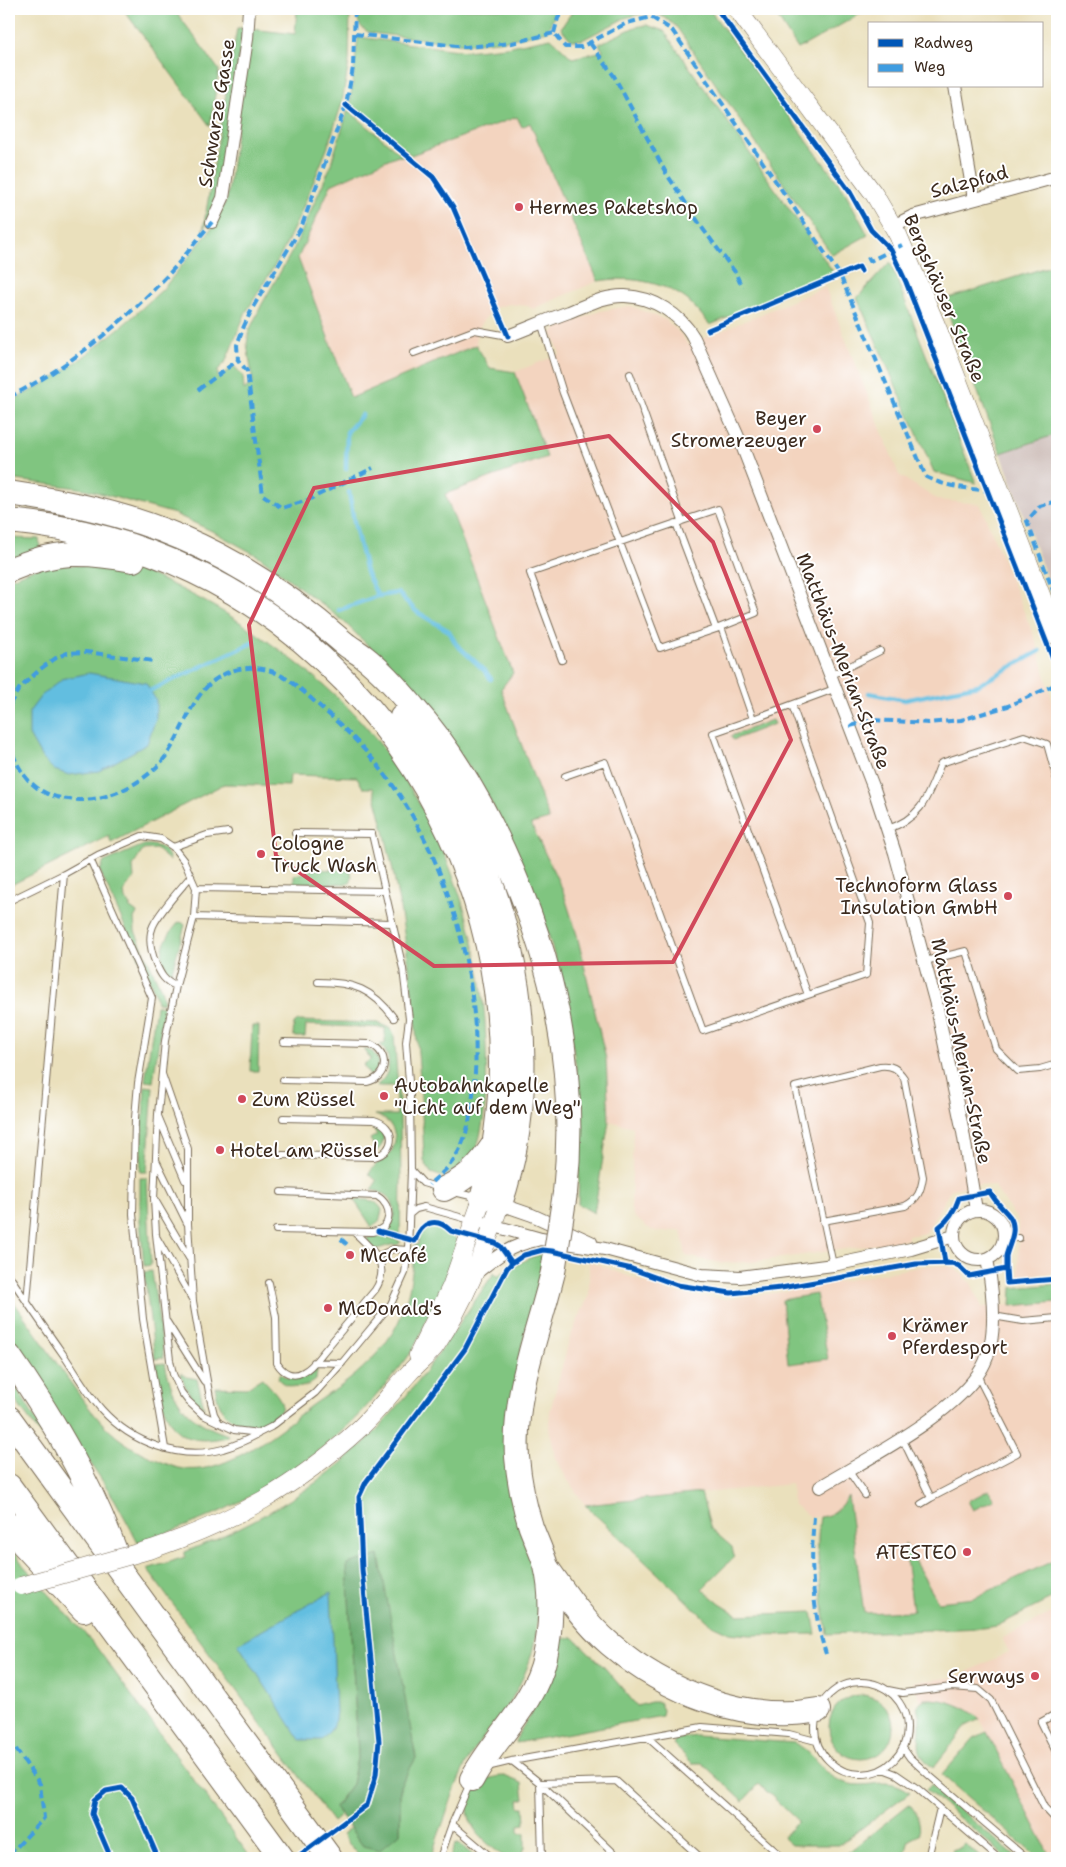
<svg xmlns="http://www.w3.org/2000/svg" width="1066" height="1867" viewBox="0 0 1066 1867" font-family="'Shantell Sans',sans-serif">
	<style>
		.built { fill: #f3d4bf }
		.industrial { fill: #cfc0bb }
		.green { fill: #80c580; stroke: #5e784f }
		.forest { fill: #68aa6e; stroke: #526a46 }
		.water { fill: #62bee0; stroke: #4e747f }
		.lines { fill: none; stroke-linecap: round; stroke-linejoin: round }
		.stream { stroke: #62bee0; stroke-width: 4.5 }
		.lane-casing { stroke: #786a55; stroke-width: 8 }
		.street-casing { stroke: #786a55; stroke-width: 14 }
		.secondary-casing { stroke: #786a55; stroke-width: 19 }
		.highway-casing { stroke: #786a55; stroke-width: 26 }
		.lane { stroke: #fff; stroke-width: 6 }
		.street { stroke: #fff; stroke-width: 12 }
		.secondary { stroke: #fff; stroke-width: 18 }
		.highway { stroke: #fff; stroke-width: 24 }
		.secondary-bridge-casing { stroke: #786a55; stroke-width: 19; stroke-linecap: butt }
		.highway-bridge-casing { stroke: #786a55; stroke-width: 26; stroke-linecap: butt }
		.secondary-bridge { stroke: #fff; stroke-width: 18 }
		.highway-bridge { stroke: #fff; stroke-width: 24 }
		.quiet { stroke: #3f9ce0; stroke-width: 4; stroke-dasharray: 8 4; stroke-linecap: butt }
		.cycleway-casing { stroke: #fff; stroke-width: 8 }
		.cycleway { stroke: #0057b8; stroke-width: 5 }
		.marked { fill: none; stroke: #d1495b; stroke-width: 4; stroke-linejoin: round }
		.poi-dot { fill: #d1495b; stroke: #fff; stroke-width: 2 }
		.labels { text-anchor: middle; stroke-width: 4; stroke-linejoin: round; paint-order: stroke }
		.street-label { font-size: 19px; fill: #3b2a1e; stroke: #fff }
		.poi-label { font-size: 19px; fill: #3b2a1e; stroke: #fff; text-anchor: start }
	</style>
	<rect width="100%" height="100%" fill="#fff"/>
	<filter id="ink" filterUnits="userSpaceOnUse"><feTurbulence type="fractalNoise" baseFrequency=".02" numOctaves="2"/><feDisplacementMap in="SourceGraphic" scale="10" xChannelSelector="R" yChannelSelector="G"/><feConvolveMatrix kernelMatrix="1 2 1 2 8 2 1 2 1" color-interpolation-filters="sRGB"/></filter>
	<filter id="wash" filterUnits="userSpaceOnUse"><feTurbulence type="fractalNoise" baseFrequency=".0096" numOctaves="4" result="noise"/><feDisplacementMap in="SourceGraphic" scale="20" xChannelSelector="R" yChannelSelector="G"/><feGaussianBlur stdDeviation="1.12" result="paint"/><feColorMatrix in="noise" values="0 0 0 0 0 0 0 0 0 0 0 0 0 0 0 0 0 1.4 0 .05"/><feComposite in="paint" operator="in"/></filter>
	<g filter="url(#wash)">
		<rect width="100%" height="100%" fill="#eae0bc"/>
		<!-- built -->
		<path class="built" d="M517,117l5,9 8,-3 68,158 -65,28 -5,-3 -19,-2 -15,4 -13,15 -4,11 -1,11 -125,53 -53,-140 33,-73 62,-28 18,-2z
			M825,287l74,188 39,25 42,4 56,137 21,77v555l-38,3 -1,-55 -24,-35 -13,-2 -30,5 -25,44 -18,3v4l-155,22 -32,1 -35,-7 -5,-26 -19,2 -11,-2 -17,-13 -3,-7 2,-83 -24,-6 -3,-62 -29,-124 -14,-44 -32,-67 18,-5 -48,-130 -56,-195 101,-37 -31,-85 45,-18 -8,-21 5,-5 43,-17 30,-5 36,14 16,15 6,10z
			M589,1261l78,30 26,5 34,3 54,-7 143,-26h15l13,1 11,8 8,8 11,24 75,-5v294l-60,30 -15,2 -155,6 -8,-62 -2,-36 3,-19h-10l-17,-13 -2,-20 -206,21 -18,-26 -11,-21 -7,-30 1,-17 20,-74 19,-42z
			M1057,1610v248h-7l-2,-6 -68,-133 -14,-10 -21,-8 -20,-2 -4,2 -8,-19 43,-5 53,-25 -7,-14z"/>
		<!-- industrial -->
		<path class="industrial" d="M1057,434v172l-56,-153z"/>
		<!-- green -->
		<path class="green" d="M123,9h51l45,61 -9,56z
			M297,9h53l-1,52 -7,42 -15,46 -28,68 -18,38 -36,59 -20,49 -7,7v9l16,-13 9,10 1,14 9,-8 -6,-38 2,-13 13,-27 32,-56 35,-78 19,-60 55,46 -10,1 -62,28 -33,73 53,140 125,-53 14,23 25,4 32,85 -102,37 68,179 -12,16 48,130 -18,5 32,67 14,44 29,124 3,62 -15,92 -16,-9 3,-86 -4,-44 -12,-81 -17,-60 -13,-40 -35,-74 -17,-32 -65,-93 -76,-74 -82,-63 -46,-25 -39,-18 -90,-25 -76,-10v-77l35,-18 38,-26 47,-38 34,-31 49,-61 15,-29 24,-170 44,5z
			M358,9h200l-11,22 -39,9 -42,4 -95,-11c-14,-6 -13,-11 -13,-24z
			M574,9h135l136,183 23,43 -36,20 -156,-229 -11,-8 -14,-7 -26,7 -43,22h-11l-10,-12z
			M772,9h97l-71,40z
			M647,25l17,6 170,242 -124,52c-7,-8 -15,-19 -24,-26 -25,-18 -58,-23 -88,-18l-68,-158 -8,4 -5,-10 -106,38 -61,-51 8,-67 107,14 41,-4 45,-9 21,20 31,-7 -4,-7 36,-17z
			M237,28h6l-27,178 -13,24z
			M890,262l86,221 -42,-11 -77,-174z
			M1057,264v170l-56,19 -58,-153z
			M9,538l30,1 1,10 -31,12z
			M46,564c19,1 39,2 58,2 8,1 18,0 26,1 13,3 26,11 39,16 30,15 59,30 87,50 39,28 77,56 109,93 69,80 113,189 120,295 2,44 5,101 -14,141l-28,15 -12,-4 -7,-12c-4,-125 -17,-252 -51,-373h-10l-6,-11 -67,-2 -1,11 -65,-2 -113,59 -2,-7 -100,50v-307z
			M772,720l2,4 -41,16 -2,-4z
			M144,845c12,-1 24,3 26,16l-14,-12 -13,1 -10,16 1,12 -10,13 1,9 6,5 -2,2 8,6 -3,5 1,13 26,58 3,13 -7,1 -2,-10 -55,-122 4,-9z
			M305,869l41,1 5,2 1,5 -2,6 -4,1 -52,-1v-8l10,-2z
			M179,922l4,1 2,2 -13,46 -4,1c-13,-18 -2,-35 11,-50z
			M164,1005l-11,77 -8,-1 11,-75z
			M298,1021l80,2 11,5 5,6 6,81 1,67 -1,55 -13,-4c13,-19 9,-40 -16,-43l6,-9 -8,-7c2,-4 6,-9 10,-12 5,-3 9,-5 12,-10 10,-16 0,-33 -16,-37h22l-2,-29h-19c15,-11 17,-28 4,-42h5v-16l-79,-3 -1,12h-9l-3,-2 1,-11z
			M252,1026h7l-1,45h-8z
			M364,1049l9,3 5,8 -1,9 -7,7 -7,-11 8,-6z
			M145,1086l8,1 -6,85h-7z
			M371,1125l8,3 5,6 -2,11 -5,6 -7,-12 7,-4z
			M140,1178h7l4,87 -7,1 -4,-46z
			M354,1200c12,0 22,-2 28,10l-3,12 -7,5z
			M435,1223l8,4 14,13c0,24 -15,49 -26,70 -6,14 -12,29 -19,41 -8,12 -17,23 -26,33 -62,78 -153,131 -248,158l-23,-42 -106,-160v-45c18,26 36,51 54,77 15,21 29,42 47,59 17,16 41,27 62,35 45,17 104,-33 137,-59 10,-8 21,-13 32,-21 19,-14 39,-33 52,-54 16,-27 19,-56 22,-87h3c0,-11 5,-20 17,-22z
			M382,1235l18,6v2c-8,4 0,1 -9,2 -11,2 -18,10 -24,-7z
			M543,1254l-4,28 -18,67 9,205c15,56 9,104 -23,152 -11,17 -26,32 -36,49 -12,20 -19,42 -26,63 -5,13 -11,27 -13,40h-72l-18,-23 8,-7 13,18 37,-13v-47l16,-29 -44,-199 -25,6 11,189 -6,31 -17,22 5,10 -7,6 -186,-253 38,-12v-5c76,-31 146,-70 201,-132 40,-45 74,-98 108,-147l3,3 32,-18z
			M152,1271l12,87 -9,1 -11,-87z
			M1057,1284v18l-46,4 1,-18z
			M816,1294l12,65 -40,5 -6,-64z
			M165,1363c8,41 23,58 63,72l-1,2c-61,14 -64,-25 -71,-73z
			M315,1367l2,3 -1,10c-12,10 -27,10 -38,-1l2,-5c14,8 24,3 35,-7z
			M181,1373l6,4 10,2 7,28c-11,-5 -21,-22 -23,-34z
			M9,1376l59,96 -59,-80z
			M262,1378c6,7 16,16 19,24 6,20 -41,33 -57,10 -6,-8 -7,-16 -9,-25l31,1z
			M989,1490l5,10 -21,10 -5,-9z
			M701,1493l10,36 21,18 2,10 -32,32 18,15 18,11 74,-3 4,22 -67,1 -20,-2 -17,-8 -127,-120z
			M848,1496l16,117 49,-2 -9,-68 34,59 36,-4 83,-39v37l-60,30 -15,2 -155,6c-5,-39 -13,-78 -7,-117 15,-2 19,-9 28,-21z
			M9,1543l14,22 71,79 157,214h-242z
			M573,1637l32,31 32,38 14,-4h8l4,8 -1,6 -146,27 1,-6 34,-60 10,-38z
			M829 1727a32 32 0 1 1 64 0a32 32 0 1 1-64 0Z
			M925,1699c19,-1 41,7 55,20l-14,7 -33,42c-19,-16 -13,-23 -13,-44 0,-12 -8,-18 5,-25z
			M987,1732l61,120 2,6h-12l-96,-83 32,-37z
			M696,1736l98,7c22,9 26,32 52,40 25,7 39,-9 64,9l-71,53h-48l-8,-7 15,-17 -39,-37 -16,17 -41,-38h-10l-19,-19 3,-5z
			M504,1776l18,7 2,16 -5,1 1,7h4l1,17 -6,1v8h6v14l-4,11h-16c-10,-9 -24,-18 -31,-30 -16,-25 2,-52 30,-52z
			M931,1785l86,73h-10l-81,-68z
			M908,1805l3,1c7,9 10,18 8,29l-10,5 -5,18h-63z
			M458,1843l2,1 16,14h-26l5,-14z
			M965,1844l16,14h-30l2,-9h5z"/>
		<!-- forest -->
		<path class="forest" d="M379,1555l37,203 -16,28v47l-20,17 -17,-4 -28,-39 17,-23 6,-31 -11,-189z"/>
		<!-- water -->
		<path class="water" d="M89,673l57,10 10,17v18l-9,26 -48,27 -30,4 -15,-5 -12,-12 -13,-23v-23l12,-16 21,-17z
			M331,1592l5,120 -2,14 -12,14h-22l-62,-96z"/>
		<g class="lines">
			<!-- stream -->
			<path class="stream" d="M346,469l1,-37 15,-17
				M349,492l5,30 12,50 12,24
				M339,610l39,-14 20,-3 19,19 32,19 7,13 28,26 7,9
				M145,693l109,-51
				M869,693l36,7 73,-15 62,-34"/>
		</g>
	</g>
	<g filter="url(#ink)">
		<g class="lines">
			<defs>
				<path id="lane" d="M541,322l22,71 97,255 56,-19
					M414,353l61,-23 33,6
					M630,374l52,147 -2,1
					M682,521l36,-12 38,104 -35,14
					M562,660l-32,-87 146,-50 40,106 5,-2 32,92 -40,14 95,262 -105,36 -98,-269 -40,14
					M830,676l50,-25
					M792,705l78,218 -4,52 -58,20
					M753,719l81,-30
					M887,829c36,-11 41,-34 54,-66l83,-27 23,8 10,36
					M173,847l34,-12 21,-3
					M90,859l62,139 -14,85 -3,35 -2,96 10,105 22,129
					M196,888l189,3
					M9,901l55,-27 34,-19 44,-19 19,3 12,8 11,14 12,27 -2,29 -18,69 -11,55 -7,73 -4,85 2,35 14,126 3,14 8,18 7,9 15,14 31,15 25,3 12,-6 44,-34 27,-30 49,-59 14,-31 3,-23 3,-80 -1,-75 -4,-53 3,-23 -6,-50 -31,-135 -77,-1
					M194,917l197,6
					M925,961l41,-10 30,98 22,22 22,-2 17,-5
					M318,982c35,0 55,7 76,36
					M176,986c-12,-5 -15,-11 -20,-22 -5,-12 -8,-27 -3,-38 6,-14 28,-38 38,-50
					M162,1074l26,75v75l5,77 17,97 4,16 5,9
					M283,1080l84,2c21,-4 23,-30 3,-38l-86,-2
					M158,1116l27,64
					M282,1155l92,2c23,-6 22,-31 0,-37l-91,-2
					M156,1160l31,63
					M411,1170l12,13 17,5
					M454,1192l25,6
					M155,1200l34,58
					M410,1214l6,-5 8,-2 50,14
					M823,1221l82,-15c13,-7 16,-15 18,-29l-19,-99c-7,-10 -12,-13 -24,-12l-85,21 38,178
					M276,1230l96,2c20,-3 22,-26 5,-36l-96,-4
					M157,1238l35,61
					M1004,1239l15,-1
					M378,1256l15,-7 15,1
					M9,1275c18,28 37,55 56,82 12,18 23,37 37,53 30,33 78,51 121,39 13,-4 24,-9 35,-15
					M269,1283l7,34 1,46c6,10 16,15 26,9 9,-4 16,-15 22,-22 17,-20 33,-40 50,-60 17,-26 -3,-41 -21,-58
					M27,1302l37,-428
					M993,1316l30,5 34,-3
					M167,1322l37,59
					M314,1362l28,1
					M902,1438l29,60 86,-45 -40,-78
					M848,1470l17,25
					M921,1504l10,-6
					M815 1728a46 46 0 1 1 92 0a46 46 0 1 1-92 0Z
					M888,1690l15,3 49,-6 26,2 13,11 53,107 13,14
					M1057,1713l-16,9 16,32
					M647,1737l136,121
					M903,1748l7,10 21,19 95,81
					M512,1761l28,22 79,75
					M487,1769l4,-3 21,-5 190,-34 87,7 27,7
					M883,1769l13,5 22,15 80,69
					M452,1824l40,34
					M440,1858l12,-34 18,-41
					M542,1858l-2,-75 76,-2 85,77
					M928,1858l12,-50"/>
				<path id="street" d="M955,86l19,113
					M212,222l11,-24 24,-159 2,-30
					M893,226l20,-10 144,-39
					M508,336c21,-8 41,-17 61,-24 18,-7 37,-17 56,-16 28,1 55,18 69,42l49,110 131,341 21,64 42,155 26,124 13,78
					M497,1203l35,12 59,27
					M954 1235a25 25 0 1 1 50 0a25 25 0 1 1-50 0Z
					M484,1223l57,16 64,10 97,26 38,2 93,-12 78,-16 43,-13
					M475,1274c22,-18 34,-28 62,-34
					M820,1487c46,-28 135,-72 162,-119 17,-29 11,-77 5,-109"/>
				<path id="secondary" d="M737,9l137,185 24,41 41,97 118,304
					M418,1355l33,-68 31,-88
					M152,1549c82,-28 144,-62 208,-121 18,-17 33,-38 50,-56 9,-10 19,-17 26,-27 29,-43 48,-93 64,-141"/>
				<path id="highway" d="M9,493c60,9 117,21 173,45 59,25 113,62 162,105 6,5 14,9 20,14 18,14 34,32 49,50 38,42 66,91 90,143 51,111 75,220 62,343
					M9,521c64,6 127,22 186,51 227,109 357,382 287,627
					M9,570c47,-20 75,-19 124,-10
					M402,717c102,133 153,324 98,487
					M444,1189c23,-11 34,-21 48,-42
					M9,1356c43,61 80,125 106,195
					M9,1418l321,440
					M9,1486l273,372
					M9,1525l13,18 62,67
					M547,1568c19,27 38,55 63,76 55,47 135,80 208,66
					M472,1779c22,-41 63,-75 73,-122 6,-28 8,-63 1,-91 -4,-13 -10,-26 -15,-39 -7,-22 -12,-46 -14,-70 -4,-64 21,-123 36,-185"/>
			</defs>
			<!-- lane casing -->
			<use href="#lane" class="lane-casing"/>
			<!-- street casing -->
			<use href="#street" class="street-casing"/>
			<!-- secondary casing -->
			<use href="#secondary" class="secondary-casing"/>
			<!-- highway casing -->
			<use href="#highway" class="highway-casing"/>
			<!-- lane -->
			<use href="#lane" class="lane"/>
			<!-- street -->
			<use href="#street" class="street"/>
			<!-- secondary -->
			<use href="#secondary" class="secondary"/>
			<!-- highway -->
			<use href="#highway" class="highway"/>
			<defs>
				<path id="secondary-bridge" d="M21,1586l131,-37"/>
				<path id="highway-bridge" d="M553,1272l12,-79"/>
			</defs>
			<!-- secondary-bridge casing -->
			<use href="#secondary-bridge" class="secondary-bridge-casing"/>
			<!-- highway-bridge casing -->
			<use href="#highway-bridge" class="highway-bridge-casing"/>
			<!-- secondary-bridge -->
			<use href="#secondary-bridge" class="secondary-bridge"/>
			<!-- highway-bridge -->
			<use href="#highway-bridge" class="highway-bridge"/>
			<!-- quiet -->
			<path class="quiet" d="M355,9l-2,59 -7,37 -45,123 -48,79 -9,19 -7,19 1,15 9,11 16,124 19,13 26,-8 65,-32
				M554,33l4,-15 7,-9
				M355,34l110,13 47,-4 42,-10 11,14h16l46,-24 24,-6 21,13 168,245 86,202c20,10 40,11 62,14
				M590,43l24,33 52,97 37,56 32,43 7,15
				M868,257l2,4 32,-16
				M198,390l40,-30
				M9,397c57,-28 110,-71 154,-117 18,-18 33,-39 49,-58
				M1057,501l-17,5 -13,15 30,80
				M9,717l2,-15 8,-13 20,-19 17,-12 11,-5 19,-1 68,9
				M850,726l23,-6 56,3 32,-3 47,-14 49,-22
				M9,742c8,28 22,50 52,56 6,1 13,2 19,2 31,0 68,-19 86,-44 18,-25 25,-62 53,-79 19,-12 44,-12 63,-1 16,9 28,22 41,33 31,27 59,58 81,93 51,81 81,198 69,292 -2,14 -3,29 -8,42 -4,13 -12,27 -22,36 -5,5 -10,8 -14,13
				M341,1239l9,8
				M814,1517c-4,45 -2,94 12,137
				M9,1739l31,45 4,34 -35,37"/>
			<defs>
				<path id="cycleway" d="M717,9l133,183 21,38 20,20 15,32 147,377 4,16
					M346,105l87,72 20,30 55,129
					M708,330l151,-63 2,4
					M378,1231l37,10c6,-19 21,-25 36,-10l44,12 5,3 12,17
					M945,1262l-6,-35c10,-7 16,-17 20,-29l31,-6c6,11 13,16 20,25 8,13 -1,27 -4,39 0,4 0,9 0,13
					M111,1858l-19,-44 3,-14 11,-9 16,-3 10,10 26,60
					M296,1858l71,-53 9,-30 3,-34 -17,-172 -3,-72 7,-15 99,-133 42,-81 5,-5 12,-8 19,-5 9,1 80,18 45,16 54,8 50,-5 135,-24 36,-1 7,3 10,10 37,-7 1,14 50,-4"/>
			</defs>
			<!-- cycleway casing -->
			<use href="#cycleway" class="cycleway-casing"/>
			<!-- cycleway -->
			<use href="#cycleway" class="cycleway"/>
		</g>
	</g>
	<!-- marked area -->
	<path class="marked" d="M609,436l104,106 78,198 -118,222 -239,4 -158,-110 -27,-231 65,-137z"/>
	<!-- markers -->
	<g class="poi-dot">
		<circle cx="519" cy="207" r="5"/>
		<circle cx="817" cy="429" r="5"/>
		<circle cx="261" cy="854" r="5"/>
		<circle cx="1008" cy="896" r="5"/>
		<circle cx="384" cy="1096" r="5"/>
		<circle cx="242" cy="1099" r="5"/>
		<circle cx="220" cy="1150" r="5"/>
		<circle cx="350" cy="1255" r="5"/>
		<circle cx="328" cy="1308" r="5"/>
		<circle cx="892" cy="1336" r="5"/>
		<circle cx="967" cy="1552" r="5"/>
		<circle cx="1035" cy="1676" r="5"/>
	</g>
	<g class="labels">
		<!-- street labels -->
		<g class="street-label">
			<text transform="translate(216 113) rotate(-81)" y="7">Schwarze Gasse</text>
			<text transform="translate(969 181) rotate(-15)" y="7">Salzpfad</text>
			<text transform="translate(945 298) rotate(67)" y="7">Bergshäuser Straße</text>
			<text transform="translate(844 661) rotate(69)" y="7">Matthäus-Merian-Straße</text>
			<text transform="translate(962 1051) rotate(78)" y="7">Matthäus-Merian-Straße</text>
		</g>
		<!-- poi labels -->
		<g class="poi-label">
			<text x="529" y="214">Hermes Paketshop</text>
			<text x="807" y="425" text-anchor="end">Beyer<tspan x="807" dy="22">Stromerzeuger</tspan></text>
			<text x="271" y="850">Cologne<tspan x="271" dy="22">Truck Wash</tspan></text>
			<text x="998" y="892" text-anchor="end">Technoform Glass<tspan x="998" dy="22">Insulation GmbH</tspan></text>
			<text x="394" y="1092">Autobahnkapelle<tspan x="394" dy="22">"Licht auf dem Weg"</tspan></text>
			<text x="252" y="1106">Zum Rüssel</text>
			<text x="230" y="1157">Hotel am Rüssel</text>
			<text x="360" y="1262">McCafé</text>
			<text x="338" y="1315">McDonald's</text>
			<text x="902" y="1332">Krämer<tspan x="902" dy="22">Pferdesport</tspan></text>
			<text x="957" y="1559" text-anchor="end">ATESTEO</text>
			<text x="1025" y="1683" text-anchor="end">Serways</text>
		</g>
	</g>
	<!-- margin -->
	<rect width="1066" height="1867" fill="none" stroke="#fff" stroke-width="30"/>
	<!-- legend -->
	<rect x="868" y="22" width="175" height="65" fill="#ffffff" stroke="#b1aaa5"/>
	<rect x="878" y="39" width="25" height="8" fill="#0057b8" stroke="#b1aaa5"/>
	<text x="914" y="48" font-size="15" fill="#3b2a1e">Radweg</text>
	<rect x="878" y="64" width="25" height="8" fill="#3f9ce0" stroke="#b1aaa5"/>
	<text x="914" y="72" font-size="15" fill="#3b2a1e">Weg</text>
</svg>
